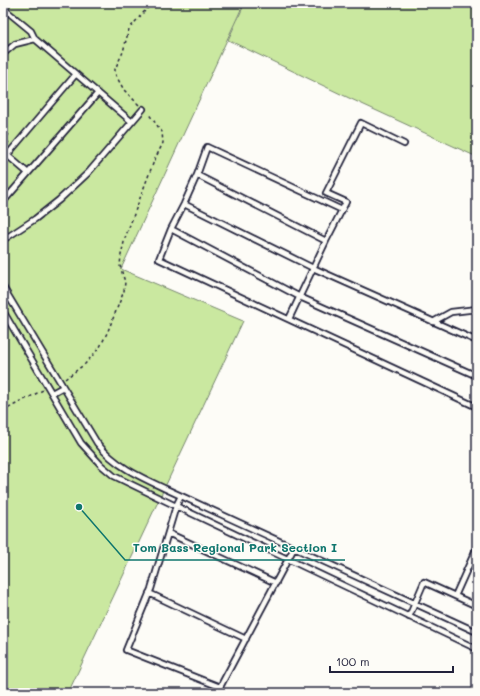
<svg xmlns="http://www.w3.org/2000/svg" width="480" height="696" viewBox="0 0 480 696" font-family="Mali,sans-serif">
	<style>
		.green { fill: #cae8a0; stroke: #76856e }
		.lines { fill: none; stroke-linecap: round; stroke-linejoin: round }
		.service-casing { stroke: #22223b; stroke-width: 8 }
		.path { stroke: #22223b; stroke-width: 1.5; stroke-dasharray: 3 3; stroke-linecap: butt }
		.service { stroke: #fdfcf7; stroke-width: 4.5 }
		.leader { fill: none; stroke: #0f766e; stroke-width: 1.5 }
		.callout-dot { fill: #0f766e; stroke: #fdfcf7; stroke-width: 1.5 }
		.callout-label { font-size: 12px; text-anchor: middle; font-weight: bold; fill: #0f766e; stroke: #fdfcf7; stroke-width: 3; stroke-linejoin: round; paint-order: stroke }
	</style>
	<rect width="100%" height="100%" fill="#fdfcf7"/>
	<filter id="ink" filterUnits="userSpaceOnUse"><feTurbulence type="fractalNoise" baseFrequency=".025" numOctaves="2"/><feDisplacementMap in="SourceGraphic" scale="8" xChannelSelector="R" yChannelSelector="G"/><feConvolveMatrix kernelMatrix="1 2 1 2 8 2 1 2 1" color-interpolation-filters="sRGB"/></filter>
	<g filter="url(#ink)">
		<!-- green -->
		<path class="green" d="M3,3h241l-123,266 122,52 -175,372h-65z
			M245,3h232v154l-128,-59 -121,-58z"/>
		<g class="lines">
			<defs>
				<path id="service" d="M3,8l28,23 4,8 -20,5 -12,10
					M35,39l97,83
					M7,155l21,18
					M3,160l73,-86
					M197,175l10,-28 135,63
					M3,202l95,-109
					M184,204l129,64 164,73
					M171,229l-12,30 318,148
					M3,240l32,-21 24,-19 29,-27 55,-64
					M326,241l-129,-66 -13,29 -13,25 129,68 177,79
					M3,287l94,156c18,23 43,34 69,46l311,143
					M3,311l78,132 20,22 13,11 62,30 301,143
					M289,319l37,-78 20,-39 -20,-9 35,-70 43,21
					M433,322l18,-10 26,-3
					M52,393l11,-6
					M181,496l-5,10 -25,83 -25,61 94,37 74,-139
					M168,533l108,50
					M149,593l97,46
					M455,596l22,10
					M409,617l15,-35 31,14 22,-49"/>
			</defs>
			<!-- service casing -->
			<use href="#service" class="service-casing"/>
			<!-- path -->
			<path class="path" d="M139,105l-15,-15 -9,-16v-5l8,-17 6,-23 23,-26
				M3,138l6,5
				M3,141l7,-8
				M65,379l20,-15 15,-17 8,-16 16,-40 1,-9 -5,-16 1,-11 4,-17 29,-77 9,-18 -1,-11 -14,-19
				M3,411l40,-21"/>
			<!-- service -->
			<use href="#service" class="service"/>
		</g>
	</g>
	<!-- callouts -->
	<path class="leader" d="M79 507L125 560H345"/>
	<circle class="callout-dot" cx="79" cy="507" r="4"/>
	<g class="callout-label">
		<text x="235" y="552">Tom Bass Regional Park Section I</text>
	</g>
	<!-- margin -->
	<rect width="480" height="696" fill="none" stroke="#fdfcf7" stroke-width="16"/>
	<rect x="8" y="8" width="464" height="680" fill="none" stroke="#22223b" stroke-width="1.5" filter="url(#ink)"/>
	<!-- scale -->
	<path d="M330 666v6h123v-6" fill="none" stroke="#22223b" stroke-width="2"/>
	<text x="336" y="666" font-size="12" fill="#22223b" stroke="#fdfcf7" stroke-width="3" paint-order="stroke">100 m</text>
</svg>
